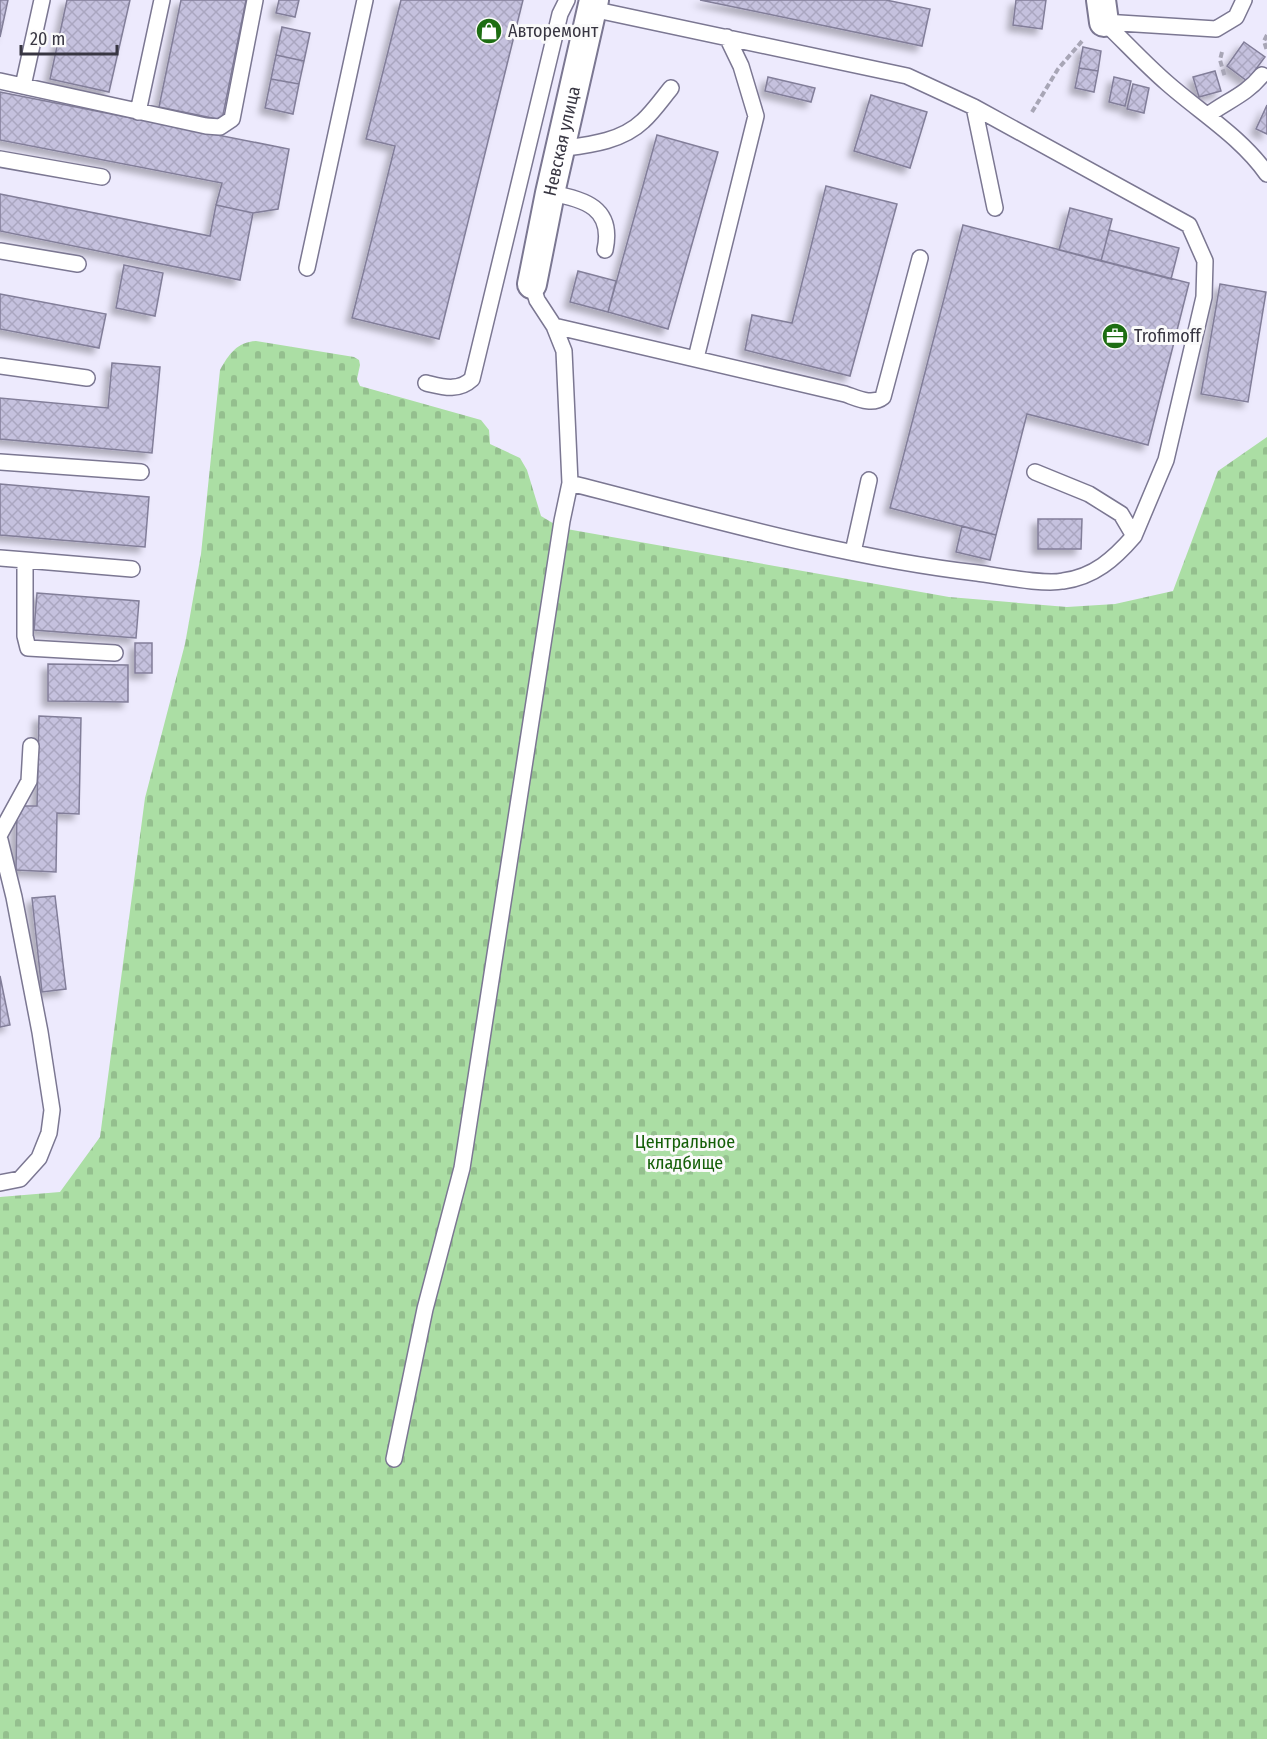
<svg xmlns="http://www.w3.org/2000/svg" width="1267" height="1739" viewBox="0 0 1267 1739" font-family="'Fira Sans Condensed',sans-serif">
	<style>
		.cemetery { fill: url(#cemetery-stones) }
		.building { fill: url(#building-cross-hatch); stroke: #827e99; stroke-width: 1.5; filter: url(#shadow) }
		.lines { fill: none; stroke-linecap: round; stroke-linejoin: round }
		.lane-casing { stroke: #7b7792; stroke-width: 18 }
		.street-casing { stroke: #7b7792; stroke-width: 32 }
		.path { stroke: #a8a6b6; stroke-width: 4; stroke-dasharray: 6 3; stroke-linecap: butt }
		.lane { stroke: #fff; stroke-width: 15 }
		.street { stroke: #fff; stroke-width: 28 }
		.labels { text-anchor: middle; stroke-width: 6; stroke-linejoin: round; paint-order: stroke }
		.poi-label { font-size: 18px; fill: #383642; stroke: #fafafa; text-anchor: start }
		.street-label { font-size: 18px; fill: #383642; stroke: #fafafa }
		.park-label { font-size: 18px; fill: #145f08; stroke: #fafafa }
	</style>
	<defs>
		<pattern id="cemetery-stones" width="16" height="16" patternUnits="userSpaceOnUse" patternTransform="scale(1.5)"><rect width="16" height="16" fill="#abdea4"/><path d="M2 7V4a2 2 0 0 1 4 0v3zM10 15v-3a2 2 0 0 1 4 0v3z" fill="#94bf8e"/></pattern>
		<pattern id="building-cross-hatch" width="8" height="8" patternUnits="userSpaceOnUse" patternTransform="scale(1.5)"><rect width="8" height="8" fill="#c5c1de"/><path d="M0 0l8 8M0 8l8-8" fill="none" stroke="#aaa6c0"/></pattern>
		<filter id="shadow"><feDropShadow dx="-5.5" dy="5.5" stdDeviation="3" flood-color="#0004"/></filter>
	</defs>
	<rect width="100%" height="100%" fill="#edeafd"/>
	<!-- cemetery -->
	<path class="cemetery" d="M256,341l98,16 5,3 1,5 -3,14 3,7 121,34 8,10 1,14 30,14 7,12 14,46 20,12 388,69 118,10 48,-3 58,-13 45,-120 49,-34v1302h-1267v-542l60,-5 40,-55 45,-339 40,-154 16,-90 19,-184c9,-16 17,-28 36,-29z"/>
	<!-- building -->
	<path class="building" d="M0,0h8l-8,37z
		M67,0h63l-21,92 -59,-13z
		M181,0h65l-24,120 -63,-13z
		M279,0h20l-4,17 -19,-4z
		M401,0h122l-84,339 -87,-21 43,-172 -29,-7z
		M700,0h186l44,9 -8,37z
		M1016,0h30l-4,29 -29,-4z
		M282,27l28,6 -6,28 -28,-6z
		M1244,42l21,15 -18,24 -20,-15z
		M1083,47l18,4 -3,20 -19,-3z
		M276,55l28,6 -5,23 -28,-5z
		M1079,68l19,3 -4,21 -19,-4z
		M1215,71l6,20 -22,6 -6,-20z
		M768,77l47,11 -4,14 -46,-11z
		M1114,77l17,4 -6,25 -16,-4z
		M271,79l28,5 -6,30 -28,-6z
		M1133,84l16,4 -5,25 -17,-4z
		M0,92l289,57 -11,60 -25,4 -37,-8 6,-22 -222,-43z
		M871,95l56,17 -17,56 -56,-17z
		M1267,105v29l-11,-5z
		M657,135l61,17 -50,177 -60,-17z
		M826,186l71,18 -47,172 -105,-26 7,-35 40,8z
		M0,194l210,42 6,-31 37,8 -13,67 -240,-49z
		M1070,208l42,11 -11,42 -42,-11z
		M963,225l226,58 -41,162 -121,-31 -31,121 -106,-27z
		M1109,230l70,18 -8,31 -70,-18z
		M124,265l39,8 -8,43 -39,-8z
		M578,271l38,10 -8,31 -38,-10z
		M1220,284l46,8 -18,110 -47,-8z
		M0,294l106,20 -7,34 -99,-19z
		M112,363l48,4 -8,86 -152,-14v-41l108,10z
		M0,484l149,13 -4,50 -145,-12z
		M1038,519h44l-1,30h-43z
		M962,526l34,9 -6,25 -34,-8z
		M37,593l102,8 -3,37 -102,-8z
		M135,643h17v30h-17z
		M48,664l80,1v37l-80,-1z
		M39,716l42,2 -2,96 -22,-1 -1,59 -40,-2 1,-64h20z
		M55,896l11,93 -24,3 -10,-94z
		M0,976l10,49 -10,2z"/>
	<g class="lines">
		<defs>
			<path id="lane" d="M592,9l315,67 67,31 215,118 16,36 -1,36 -38,163 -32,76
				M1104,22c21,20 41,42 63,61 34,30 74,54 100,91
				M1104,22l112,7 20,-12 8,-17
				M0,81l206,45 14,1 12,-8 23,-119
				M23,86l19,-86
				M974,107l21,101
				M138,112l24,-112
				M1208,115c19,-14 39,-21 54,-40
				M559,149c29,-4 62,-7 84,-28 10,-9 19,-22 28,-33
				M0,159l102,18
				M550,193c35,6 64,15 55,57
				M0,251l78,13
				M307,268l58,-268
				M532,284l5,16 17,26 10,25 6,132c134,34 270,74 407,90 23,3 66,12 86,8 31,-4 51,-22 71,-45l-13,-22 -32,-20 -54,-22
				M554,326l291,68c12,4 27,12 38,3l37,-139
				M696,358l60,-242 -15,-50 -14,-29
				M0,366l87,12
				M426,383c17,4 32,9 46,-4l88,-365 7,-14
				M0,462l141,10
				M853,552l16,-72
				M0,558l25,2v76l3,12 87,5
				M25,560l107,9
				M0,834l29,-53 2,-35
				M0,840l14,57 26,135 12,78 -3,23 -10,25 -19,21 -20,4
				M394,1459l31,-150 37,-141 100,-647 8,-38"/>
			<g id="street">
				<path d="M1101,0l3,22"/>
				<path id="s1" d="M532,284l18,-91 44,-193"/>
			</g>
		</defs>
		<!-- lane casing -->
		<use href="#lane" class="lane-casing"/>
		<!-- street casing -->
		<use href="#street" class="street-casing"/>
		<!-- path -->
		<path class="path" d="M1267,35l-3,6 3,10
			M1222,52l-2,8 5,17
			M1032,112l26,-43 25,-29"/>
		<!-- lane -->
		<use href="#lane" class="lane"/>
		<!-- street -->
		<use href="#street" class="street"/>
	</g>
	<!-- icons -->
	<defs>
		<symbol id="shop-disc" viewBox="-11 -11 22 22"><circle r="9.5" fill="#1d6d12" stroke="#fafafa"/><path d="M-5-2.5h2.3a2.7 3.5 0 0 1 5.4 0H5L5.5 6h-11ZM-1.5-2.5h3a1.5 2.3 0 0 0-3 0Z" fill="#fff"/></symbol>
		<symbol id="office-disc" viewBox="-11 -11 22 22"><circle r="9.5" fill="#1d6d12" stroke="#fafafa"/><path d="M-6-3h4V-5.5h4V-3h4V5H-6ZM-1-4.5V-3h2v-1.5ZM-6 0V1H6V0Z" fill="#fff"/></symbol>
	</defs>
	<g fill-rule="evenodd">
		<use href="#shop-disc" x="474" y="16" width="30" height="30"/>
		<use href="#office-disc" x="1100" y="321" width="30" height="30"/>
	</g>
	<g class="labels">
		<!-- poi labels -->
		<g class="poi-label">
			<text x="508" y="37">Авторемонт</text>
			<text x="1134" y="342">Trofimoff</text>
		</g>
		<!-- street labels -->
		<g class="street-label">
			<text dy="6" stroke="none"><textPath href="#s1" startOffset="146">Невская улица</textPath></text>
		</g>
		<!-- park labels -->
		<g class="park-label">
			<text x="685" y="1148">Центральное<tspan x="685" dy="21">кладбище</tspan></text>
		</g>
	</g>
	<!-- scale -->
	<path d="M21 45v9h96v-9" fill="none" stroke="#383642" stroke-width="3"/>
	<text x="30" y="45" font-size="18" fill="#383642" stroke="#fafafa" stroke-width="4.5" paint-order="stroke">20 m</text>
</svg>
